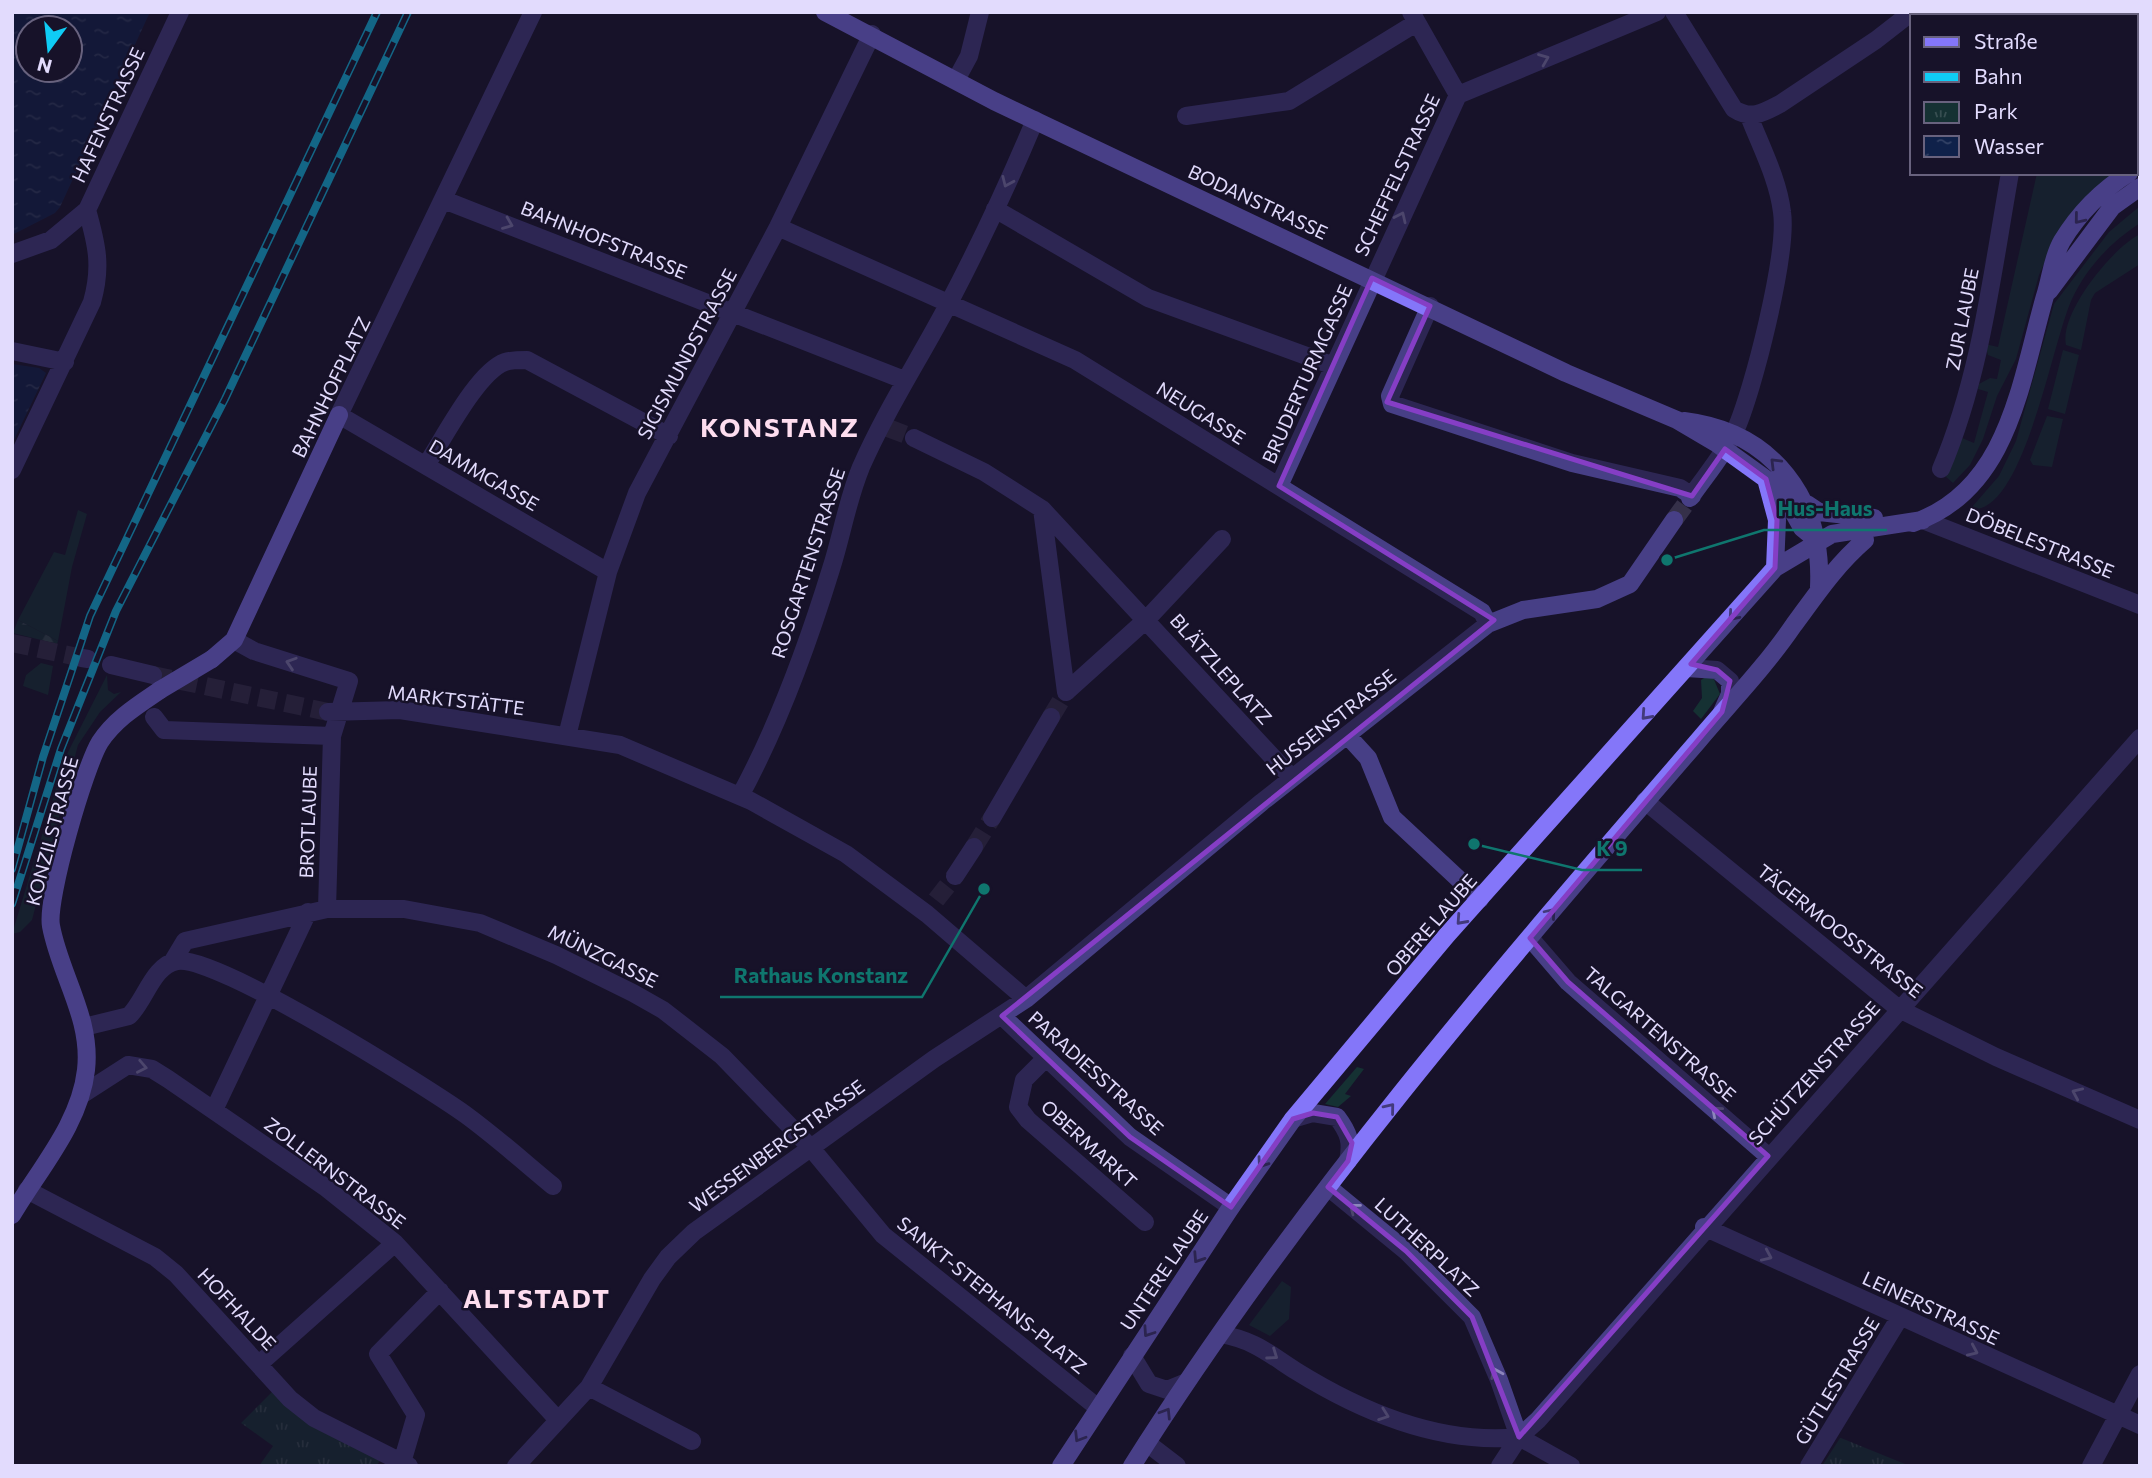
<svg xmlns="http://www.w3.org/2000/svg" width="2152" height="1478" viewBox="0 0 2152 1478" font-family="Commissioner,sans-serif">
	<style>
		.grass { fill: #153133 }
		.forest { fill: url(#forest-firs) }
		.park { fill: url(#park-tufts) }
		.water { fill: url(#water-ripples); fill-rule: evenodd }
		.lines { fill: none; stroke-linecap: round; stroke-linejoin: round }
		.street-tunnel { stroke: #353049; stroke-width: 18; stroke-dasharray: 18 9; stroke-linecap: butt }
		.street { stroke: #473f86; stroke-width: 18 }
		.secondary { stroke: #8476f9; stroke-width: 18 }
		.rail-casing { stroke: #0fccf5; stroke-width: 8 }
		.rail { stroke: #171229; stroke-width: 5; stroke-dasharray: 16; stroke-linecap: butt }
		.secondary-bridge { stroke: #8476f9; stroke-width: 18 }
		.oneway { stroke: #8d85bc }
		.oneway2 { stroke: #433a7c }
		.marked { fill: none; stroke: #853ec5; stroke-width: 5; stroke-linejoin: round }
		.labels { text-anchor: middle; stroke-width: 5; stroke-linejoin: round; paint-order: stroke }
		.street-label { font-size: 19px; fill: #e2dbfd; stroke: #171229 }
		.district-label { font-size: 26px; font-weight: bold; letter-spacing: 2px; fill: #feddef; stroke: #171229 }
		.leader { fill: none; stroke: #0f766e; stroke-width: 2.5 }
		.callout-dot { fill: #0f766e; stroke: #171229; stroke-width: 2.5 }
		.callout-label { font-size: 21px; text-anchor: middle; font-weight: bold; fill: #0f766e; stroke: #171229; stroke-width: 5; stroke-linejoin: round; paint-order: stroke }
	</style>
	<defs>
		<pattern id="forest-firs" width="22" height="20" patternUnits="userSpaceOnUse" patternTransform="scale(1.75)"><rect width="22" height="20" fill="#153133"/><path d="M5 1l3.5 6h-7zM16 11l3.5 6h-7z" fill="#374e51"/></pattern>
		<pattern id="park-tufts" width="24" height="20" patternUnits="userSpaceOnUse" patternTransform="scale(1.75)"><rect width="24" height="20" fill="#153133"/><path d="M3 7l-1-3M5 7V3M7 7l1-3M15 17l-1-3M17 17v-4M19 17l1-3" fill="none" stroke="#374e51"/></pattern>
		<pattern id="water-ripples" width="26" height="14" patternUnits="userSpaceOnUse" patternTransform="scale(1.75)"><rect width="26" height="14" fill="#0f214a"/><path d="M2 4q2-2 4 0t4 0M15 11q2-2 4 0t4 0" fill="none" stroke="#324165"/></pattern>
	</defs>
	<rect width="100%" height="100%" fill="#171229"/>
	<!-- grass -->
	<path class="grass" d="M2037,173h81l-69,80 -10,22 -23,84 -19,37 -14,43 -13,26 -17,18 -8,-7 17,-38 12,5 14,-51 -10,-3 1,-5 11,-6 7,1 4,-19 -13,-5 -3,-11 13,3z
		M2140,206v17c-29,19 -53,44 -68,76 -19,40 -46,203 -95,210l-5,-2 27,-31 17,-35 38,-137 55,-72z
		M2140,234v30l-45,29 -4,7 -10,50 -15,-5c-7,-31 46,-97 74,-111z
		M2063,350l16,5 -14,59 -17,-5z
		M2047,416l16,3 -11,48 -19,-2 -3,-5z
		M78,510l9,4 -15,53 -14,74 -40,-21 36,-68 11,3z
		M41,663l12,3 -5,29 -25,-9 3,-11z
		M107,675l1,15 6,4 7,-2 -21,20 -22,33 -46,175 -12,12 -8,2 54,-178z
		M1707,676l6,1 7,17 -19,25 -8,-8 9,-13 -1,-18z
		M1357,1067l7,2 -19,25 6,2 -13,11 -13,-3z
		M1282,1281l9,6 -2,32 -19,17 -21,-11z"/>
	<!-- forest -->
	<path class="forest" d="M18,620l40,21 -1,3 -44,-11z"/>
	<!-- park -->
	<path class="park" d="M273,1391l107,70 -4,5h-117l14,-20 -32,-23z
		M1840,1438h1l69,28h-88z"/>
	<!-- water -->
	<path class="water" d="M12,12h138l-90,195 -5,6 -43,22zM28,28h42v42h-42z
		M12,364l27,4 7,5 -34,71z"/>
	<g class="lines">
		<!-- street-tunnel -->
		<path class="street-tunnel" d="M888,428l26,10
			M1674,520l16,-22
			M12,643l70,15
			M153,675l175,37
			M1051,717l15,-25
			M974,847l18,-29
			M936,900l19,-24"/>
		<!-- street -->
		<path class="street" d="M533,12l-194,403 269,157
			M1411,12l47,83
			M1674,12l60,97c17,11 29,4 46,-5l96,-64 36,-28
			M2104,16l3,-4
			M956,80l13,-24 11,-44
			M1186,116l103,-15 127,-78
			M444,200l460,180
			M995,209l153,89 186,68
			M778,227l297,133 407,252 6,12
			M12,254l39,-14 36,-30
			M1430,306l-40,90 2,8 180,59 108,25 12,8
			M12,351l53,11
			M914,438l70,34 58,37 250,269
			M426,465c17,-25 51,-93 79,-103 6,-2 15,-2 22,-2l142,76
			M1941,469c40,-94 51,-196 69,-296
			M12,470l80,-168c10,-35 5,-57 -5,-92l93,-198
			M1279,486l179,-391 199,-83
			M1690,498c15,-22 33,-42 45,-67 18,-39 53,-178 47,-219 -4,-33 -21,-65 -33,-96
			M1042,509l24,183
			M1923,520l217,85
			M82,658l6,1
			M111,665l42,10
			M1687,668l30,2 13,11v13l-8,18
			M1066,692l81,-73 75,-80
			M328,712l72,-2 220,35 131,56 95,53 81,60 99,85
			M154,717l10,13 168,6 17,-55 -95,-30 -20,-11
			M1347,735l21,23 24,59 88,82
			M567,736l41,-164 29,-79 141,-266 94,-193
			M740,796c39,-72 67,-149 91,-227 11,-34 16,-68 30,-102 25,-57 59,-109 88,-164 31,-59 60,-121 86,-183
			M1645,801l254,208 97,48 144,63
			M992,818l59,-101
			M955,876l19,-29
			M327,909l5,-173
			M1530,938l38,44 200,174
			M173,961l12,-20 142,-32h77l76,14 76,32 77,38 30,17 59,46 89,92 72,87 214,172
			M1002,1016l128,121 101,70
			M84,1027l45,-11c16,-15 24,-51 48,-55 38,-7 250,126 289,154 30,22 58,47 87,71
			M1045,1059l-21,21 -6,27 10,13 117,102
			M83,1094l45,-29 24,4 16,10 157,108 70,56 163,177
			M214,1110l94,-198
			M1293,1119l20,-6 24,4c12,16 15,25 11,44
			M1328,1187l78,64 66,66 27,63 20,57
			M27,1190l128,67 21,17 114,125 24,19 95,48
			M1704,1227l436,198
			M1220,1334c34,6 48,19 76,37 66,41 145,74 223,66
			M1132,1356l17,28 18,6 17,-7
			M259,1364l136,-121
			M589,1387l103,54
			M1519,1437l52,29
			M1147,1443l30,23
			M401,1466l15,-51 -38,-61 62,-63
			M516,1466l73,-79 63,-108 16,-22 26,-25 240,-173 92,-60 236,-197 226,-178 35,-14 74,-11 33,-15 44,-64
			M1500,1466l19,-29 19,-17 602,-682
			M1809,1466l91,-149
			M2091,1466l49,-92"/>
		<!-- secondary -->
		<path class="secondary" d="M825,12l169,89 572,272 111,47 39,23 50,36 19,18 17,31 16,13
			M2049,291l63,-84 28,-20
			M1684,421c89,11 139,78 135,166
			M1766,479l11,41 -2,48
			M1807,504l12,8 55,6
			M1913,523c96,-33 107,-140 132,-227 6,-18 7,-38 17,-55 17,-28 40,-51 67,-68
			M212,659l22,-19 105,-225
			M12,1215c27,-46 68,-91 74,-145 6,-52 -26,-95 -35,-144 -5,-27 34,-160 49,-184 15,-23 38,-37 60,-52
			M1061,1466l170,-259 62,-88 154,-184 328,-367 57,-34 91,-14
			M1132,1466c164,-260 366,-494 566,-725 32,-38 67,-74 95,-115 23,-31 42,-60 72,-86"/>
		<defs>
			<path id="rail" d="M12,869l31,-112 47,-141 287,-604
				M12,904l49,-155 55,-138 109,-212 183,-387"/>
		</defs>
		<!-- rail casing -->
		<use href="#rail" class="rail-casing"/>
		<!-- rail -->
		<use href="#rail" class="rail"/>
		<!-- secondary-bridge -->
		<path class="secondary-bridge" d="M160,690l52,-31"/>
	</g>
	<!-- one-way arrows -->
	<defs><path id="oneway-chevron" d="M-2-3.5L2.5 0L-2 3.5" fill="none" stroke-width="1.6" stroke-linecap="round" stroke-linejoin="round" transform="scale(1.75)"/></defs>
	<g class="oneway">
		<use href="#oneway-chevron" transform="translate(1544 59) rotate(-22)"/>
		<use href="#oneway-chevron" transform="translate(1007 182) rotate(114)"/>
		<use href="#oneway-chevron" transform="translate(1401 217) rotate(-65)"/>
		<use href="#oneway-chevron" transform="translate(508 224) rotate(22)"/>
		<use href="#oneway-chevron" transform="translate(291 663) rotate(-162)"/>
		<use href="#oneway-chevron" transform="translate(142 1067) rotate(11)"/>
		<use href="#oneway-chevron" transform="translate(2077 1093) rotate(-156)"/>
		<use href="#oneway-chevron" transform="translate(1716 1111) rotate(-139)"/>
		<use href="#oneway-chevron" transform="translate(1354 1208) rotate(-142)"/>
		<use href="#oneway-chevron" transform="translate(1767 1256) rotate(24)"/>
		<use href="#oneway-chevron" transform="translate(1973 1351) rotate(24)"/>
		<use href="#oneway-chevron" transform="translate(1273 1355) rotate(35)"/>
		<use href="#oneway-chevron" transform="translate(1496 1373) rotate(-113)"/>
		<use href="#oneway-chevron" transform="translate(1384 1415) rotate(20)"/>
	</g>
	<g class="oneway2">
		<use href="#oneway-chevron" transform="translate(2079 219) rotate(129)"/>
		<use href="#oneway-chevron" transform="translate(1775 463) rotate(-135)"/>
		<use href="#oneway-chevron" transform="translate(1733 616) rotate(131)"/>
		<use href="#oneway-chevron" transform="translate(1646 715) rotate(132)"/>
		<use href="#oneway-chevron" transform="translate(1551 913) rotate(-50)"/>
		<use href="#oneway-chevron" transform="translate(1461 920) rotate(132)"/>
		<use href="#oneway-chevron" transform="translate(1390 1108) rotate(-51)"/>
		<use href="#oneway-chevron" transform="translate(1262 1163) rotate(125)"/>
		<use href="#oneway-chevron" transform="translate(1198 1258) rotate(123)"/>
		<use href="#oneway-chevron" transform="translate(1148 1332) rotate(124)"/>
		<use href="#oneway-chevron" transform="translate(1166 1413) rotate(-58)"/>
		<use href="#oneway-chevron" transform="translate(1079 1437) rotate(122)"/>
	</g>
	<!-- marked area -->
	<path d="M0 0H2152V1478H0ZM1372,278l58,28 -43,96 305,94 33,-47 41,30 11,41 -2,48 -84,96 26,6 13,11 -8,31 -192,226 38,44 200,174 -249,281 -47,-120 -66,-66 -78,-64 20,-26 4,-18 -15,-26 -24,-4 -20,6 -62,88 -101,-70 -128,-121 492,-396 -215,-134z" fill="#171229" fill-opacity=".55" fill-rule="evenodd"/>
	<path class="marked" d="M1372,278l58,28 -43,96 305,94 33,-47 41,30 11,41 -2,48 -84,96 26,6 13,11 -8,31 -192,226 38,44 200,174 -249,281 -47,-120 -66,-66 -78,-64 20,-26 4,-18 -15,-26 -24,-4 -20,6 -62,88 -101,-70 -128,-121 492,-396 -215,-134z"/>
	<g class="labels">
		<!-- street labels -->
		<g class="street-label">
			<text transform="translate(108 115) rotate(-65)" y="7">HAFENSTRASSE</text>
			<text transform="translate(1397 175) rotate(-65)" y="7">SCHEFFELSTRASSE</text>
			<text transform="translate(1258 202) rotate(25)" y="7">BODANSTRASSE</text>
			<text transform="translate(604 240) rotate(22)" y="7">BAHNHOFSTRASSE</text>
			<text transform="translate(1962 319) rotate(-79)" y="7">ZUR LAUBE</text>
			<text transform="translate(687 354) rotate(-62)" y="7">SIGISMUNDSTRASSE</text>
			<text transform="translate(1307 374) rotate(-66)" y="7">BRUDERTURMGASSE</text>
			<text transform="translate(331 387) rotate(-64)" y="7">BAHNHOFPLATZ</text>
			<text transform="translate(1201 413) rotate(32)" y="7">NEUGASSE</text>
			<text transform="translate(484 475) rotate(30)" y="7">DAMMGASSE</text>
			<text transform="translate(2040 543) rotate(22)" y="7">DÖBELESTRASSE</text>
			<text transform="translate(808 563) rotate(-72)" y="7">ROSGARTENSTRASSE</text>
			<text transform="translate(1221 669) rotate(48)" y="7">BLÄTZLEPLATZ</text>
			<text transform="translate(456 700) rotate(7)" y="7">MARKTSTÄTTE</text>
			<text transform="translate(1331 722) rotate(-38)" y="7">HUSSENSTRASSE</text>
			<text transform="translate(308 822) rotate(-88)" y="7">BROTLAUBE</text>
			<text transform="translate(52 831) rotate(-75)" y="7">KONZILSTRASSE</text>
			<text transform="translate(1431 925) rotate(-49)" y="7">OBERE LAUBE</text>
			<text transform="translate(1840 931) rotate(38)" y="7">TÄGERMOOSSTRASSE</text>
			<text transform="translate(603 956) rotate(26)" y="7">MÜNZGASSE</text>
			<text transform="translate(1660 1034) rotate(41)" y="7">TALGARTENSTRASSE</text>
			<text transform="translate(1096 1073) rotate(42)" y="7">PARADIESSTRASSE</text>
			<text transform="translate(1814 1073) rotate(-48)" y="7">SCHÜTZENSTRASSE</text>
			<text transform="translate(1089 1144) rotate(42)" y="7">OBERMARKT</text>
			<text transform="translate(777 1146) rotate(-36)" y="7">WESSENBERGSTRASSE</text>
			<text transform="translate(335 1173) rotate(37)" y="7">ZOLLERNSTRASSE</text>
			<text transform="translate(1427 1247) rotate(43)" y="7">LUTHERPLATZ</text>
			<text transform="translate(1164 1270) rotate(-56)" y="7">UNTERE LAUBE</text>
			<text transform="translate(992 1295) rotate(39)" y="7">SANKT-STEPHANS-PLATZ</text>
			<text transform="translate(1931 1308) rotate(25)" y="7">LEINERSTRASSE</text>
			<text transform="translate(237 1309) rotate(47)" y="7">HOFHALDE</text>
			<text transform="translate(1837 1381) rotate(-59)" y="7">GÜTLESTRASSE</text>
		</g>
		<!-- district labels -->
		<g class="district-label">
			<text x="780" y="437">KONSTANZ</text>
			<text x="537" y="1308">ALTSTADT</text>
		</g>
	</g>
	<!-- callouts -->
	<path class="leader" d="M1667 560L1764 530H1887M1474 844L1582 870H1642M984 889L922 997H720"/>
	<g class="callout-dot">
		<circle cx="1667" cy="560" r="7"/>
		<circle cx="1474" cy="844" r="7"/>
		<circle cx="984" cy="889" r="7"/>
	</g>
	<g class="callout-label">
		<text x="1825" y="516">Hus-Haus</text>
		<text x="1612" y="856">K 9</text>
		<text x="821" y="983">Rathaus Konstanz</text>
	</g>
	<!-- border -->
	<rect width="2152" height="1478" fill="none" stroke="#e2dbfd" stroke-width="28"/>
	<!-- legend -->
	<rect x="1910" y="14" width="228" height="161" fill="#171229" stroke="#68627e" stroke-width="2"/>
	<rect x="1924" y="37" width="35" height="10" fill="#8476f9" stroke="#68627e" stroke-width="2"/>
	<text x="1974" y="49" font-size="21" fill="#e2dbfd">Straße</text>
	<rect x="1924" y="72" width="35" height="10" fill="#0fccf5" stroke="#68627e" stroke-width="2"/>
	<text x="1974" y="84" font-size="21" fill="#e2dbfd">Bahn</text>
	<rect x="1924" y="102" width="35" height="21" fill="url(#park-tufts)" stroke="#68627e" stroke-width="2"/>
	<text x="1974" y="119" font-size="21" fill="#e2dbfd">Park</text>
	<rect x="1924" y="136" width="35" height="21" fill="url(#water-ripples)" stroke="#68627e" stroke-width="2"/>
	<text x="1974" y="154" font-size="21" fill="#e2dbfd">Wasser</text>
	<!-- north arrow -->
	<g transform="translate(49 49) rotate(195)"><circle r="33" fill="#171229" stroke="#68627e" stroke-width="2"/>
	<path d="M0-5L12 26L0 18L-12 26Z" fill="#0fccf5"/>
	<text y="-10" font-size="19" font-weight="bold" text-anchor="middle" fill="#e2dbfd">N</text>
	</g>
</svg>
